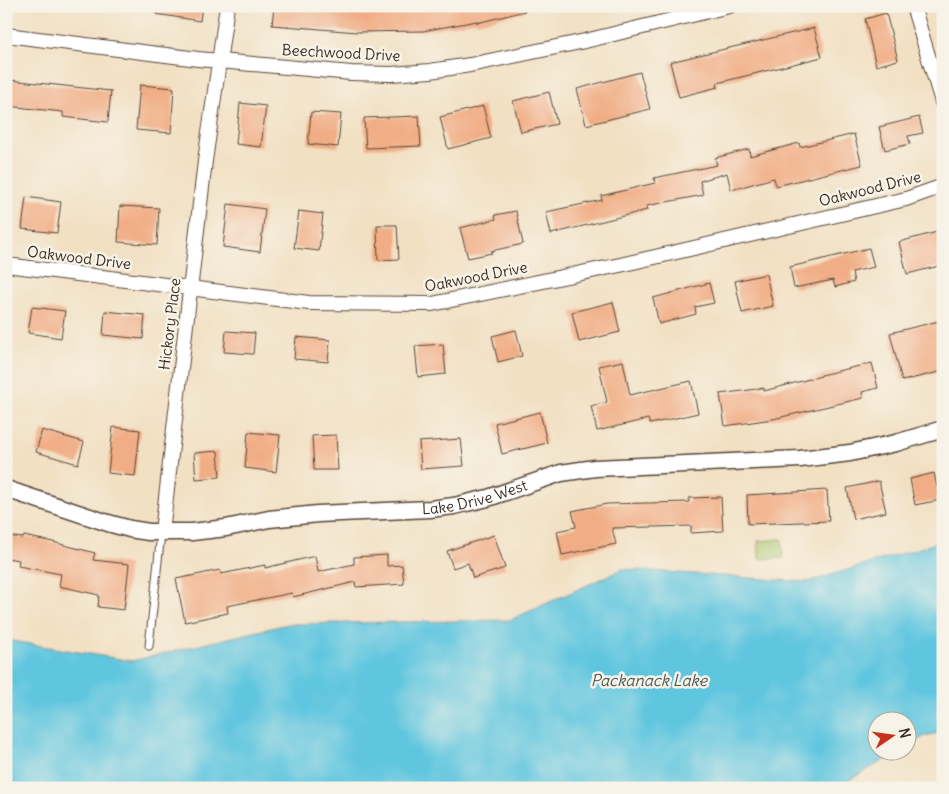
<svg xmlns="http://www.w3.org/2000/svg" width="949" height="794" viewBox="0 0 949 794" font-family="Delius,sans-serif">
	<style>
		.green { fill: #aac46a; stroke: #727744 }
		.water { fill: #61c6df; stroke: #4e787e }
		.building { fill: #f1ad85 }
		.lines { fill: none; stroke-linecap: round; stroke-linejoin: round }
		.service-casing { stroke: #564537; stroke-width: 9 }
		.minor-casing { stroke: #564537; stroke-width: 16 }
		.tertiary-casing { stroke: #564537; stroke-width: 19 }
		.service { stroke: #fff; stroke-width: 7 }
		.minor { stroke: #fff; stroke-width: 14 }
		.tertiary { stroke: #fff; stroke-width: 16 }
		.labels { text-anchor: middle; stroke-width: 5; stroke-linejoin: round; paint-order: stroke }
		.street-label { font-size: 15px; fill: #3b2a1e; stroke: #f7f3e8 }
		.water-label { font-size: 16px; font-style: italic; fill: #465958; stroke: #f7f3e8 }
	</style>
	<rect width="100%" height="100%" fill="#f7f3e8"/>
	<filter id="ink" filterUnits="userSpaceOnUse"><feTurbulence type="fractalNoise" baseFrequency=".02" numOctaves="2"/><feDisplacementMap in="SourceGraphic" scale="10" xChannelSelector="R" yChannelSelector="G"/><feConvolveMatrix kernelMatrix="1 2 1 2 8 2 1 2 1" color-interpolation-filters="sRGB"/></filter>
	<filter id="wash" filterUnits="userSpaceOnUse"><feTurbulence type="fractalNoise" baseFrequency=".0096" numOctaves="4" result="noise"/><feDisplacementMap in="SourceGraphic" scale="20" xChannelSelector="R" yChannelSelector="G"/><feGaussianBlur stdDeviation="1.12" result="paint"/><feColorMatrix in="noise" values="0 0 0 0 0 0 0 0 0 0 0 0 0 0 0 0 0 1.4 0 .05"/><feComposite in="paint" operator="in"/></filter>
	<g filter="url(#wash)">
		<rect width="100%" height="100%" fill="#f2e0c3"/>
		<!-- green -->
		<path class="green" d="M782,539l1,19 -24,1 -1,-18z"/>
		<!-- water -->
		<path class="water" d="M943,541v191l-18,4 -18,10 -1,-24h-30v30h22l-63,36h-829v-148l126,21 156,-37 222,-4 113,-51 185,13z"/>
		<g id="blocks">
			<!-- building -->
			<path class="building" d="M156,6h46l-2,15 -44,-7z
				M274,6h250l1,5 -48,12v-2l-54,10 -66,1 -85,-7z
				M886,13l12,47 -22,6 -11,-47z
				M814,28l8,29 -105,26 1,4 -39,10 -9,-35z
				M640,72l10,37 -64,16 -9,-36z
				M10,80l101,11 -3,31 -45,-5v-5l-56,-6z
				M140,85l34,3 -3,45 -35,-3z
				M549,92l8,32 -36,8 -8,-31z
				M240,103l26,3 -5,41 -25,-3z
				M483,106l8,32 -43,11 -8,-32z
				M311,112l30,2 -3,33 -30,-3z
				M419,116l2,30 -55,2 -2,-30z
				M919,117l4,16 -15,3 2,8 -25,6 -6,-23z
				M854,134l8,31 -86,21 -2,-8 -43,12 -4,-17 -27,8 3,14 -57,11 1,4 -96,24 -5,-22 56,-12 -1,-4 54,-13 -1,-5 63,-13 -2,-7 34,-9 1,7 49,-13 1,4z
				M26,197l35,5 -4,31 -35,-4z
				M228,204l37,5 -5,43 -37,-5z
				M120,206l39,2 -2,37 -39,-3z
				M299,211l24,3 -4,37 -25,-3z
				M516,211l7,33 -32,7 1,2 -24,5 -8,-30 36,-9 -1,-4z
				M377,225h20l2,34 -21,1z
				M937,232l6,24v9l-36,9 -8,-32z
				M869,248l5,19 -22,5 2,10 -19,5 -2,-7 -39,8 -4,-21z
				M766,274l7,32 -31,7 -7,-32z
				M709,283l5,20 -19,4 1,7 -37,10 -6,-26z
				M613,302l7,30 -41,10 -7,-30z
				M32,307l33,4 -4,27 -33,-5z
				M105,311l40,4 -2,24 -40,-4z
				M943,320v51l-41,10 -12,-48z
				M516,330l6,26 -24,6 -6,-26z
				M226,331l29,2 -2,21 -29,-2z
				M296,337l34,3 -2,22 -34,-3z
				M443,344l3,30 -28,3 -3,-31z
				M623,361l7,34 61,-14 7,32 -48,11 -2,-5 -51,12 -6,-25 16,-4 -8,-36z
				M872,363l6,25 -16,4 1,6 -90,21 -48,7 -5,-32 44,-6v3l57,-15v-1z
				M540,412l7,31 -45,11 -7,-31z
				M113,427l27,3 -5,46 -27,-3z
				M42,430l42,12 -6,22 -42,-12z
				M248,432l32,3 -4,37 -31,-4z
				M336,435l2,35h-24l-2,-34z
				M461,439l3,27 -43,3 -2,-27z
				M218,451l2,26 -24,2 -2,-26z
				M934,473l6,27 -25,5 -5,-26z
				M879,481l7,31 -33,7 -6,-31z
				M827,490l2,31 -81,3 -1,-29z
				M721,497l2,34 -32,2v-7l-79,2 4,16 -54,11 -5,-24 19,-4 -4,-16 35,-7 82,-2v-4z
				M494,535l11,33 -32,10 -5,-15 -15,5 -6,-17z
				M6,536l17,2 1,-2 29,6 42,11 -2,7 36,4 -5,46 -26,-3 1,-12 -40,-9 2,-12 -43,-8 1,-6 -13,-2z
				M387,555v11l15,-1 2,19 -48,3 -1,-5 -62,15 -1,-4 -65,13 1,7 -43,9 -9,-43 44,-9 1,4 44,-9v3l50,-12 3,16 36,-8v-7z"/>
		</g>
	</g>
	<g filter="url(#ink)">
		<use href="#blocks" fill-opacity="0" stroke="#564537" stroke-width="1"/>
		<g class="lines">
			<defs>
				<path id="service" d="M149,646l12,-113"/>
				<path id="minor" d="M913,6l30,99
					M6,35l192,24 153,14 40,1 39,-3 40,-6 115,-24 144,-35
					M6,265l303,38 123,1 188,-39 286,-66 37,-13
					M162,532l43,-371 22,-155"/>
				<g id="tertiary">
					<path id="s1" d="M6,489l102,34 22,6 19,3h43l34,-4 43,-9 49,-5 112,-5 24,-3 34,-8 73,-25 34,-5 205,-9 50,-6 46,-10 47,-14"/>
				</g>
			</defs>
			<!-- service casing -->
			<use href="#service" class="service-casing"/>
			<!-- minor casing -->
			<use href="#minor" class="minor-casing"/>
			<!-- tertiary casing -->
			<use href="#tertiary" class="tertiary-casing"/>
			<!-- service -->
			<use href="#service" class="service"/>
			<!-- minor -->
			<use href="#minor" class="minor"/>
			<!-- tertiary -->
			<use href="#tertiary" class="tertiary"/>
		</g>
	</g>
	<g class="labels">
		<!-- street labels -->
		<g class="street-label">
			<text transform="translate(341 53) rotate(3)" y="5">Beechwood Drive</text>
			<text transform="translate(870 189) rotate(-14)" y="5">Oakwood Drive</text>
			<text transform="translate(79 258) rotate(7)" y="5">Oakwood Drive</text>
			<text transform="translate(476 277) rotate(-11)" y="5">Oakwood Drive</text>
			<text transform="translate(170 324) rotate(-83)" y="5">Hickory Place</text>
			<text dy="5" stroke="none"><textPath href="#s1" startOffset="478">Lake Drive West</textPath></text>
		</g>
		<!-- water labels -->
		<g class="water-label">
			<text x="649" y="686">Packanack Lake</text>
		</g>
	</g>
	<!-- margin -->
	<rect width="949" height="794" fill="none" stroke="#f7f3e8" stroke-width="25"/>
	<!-- north arrow -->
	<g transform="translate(892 736) rotate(77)"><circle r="24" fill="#f7f3e8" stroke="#aca397"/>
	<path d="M0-4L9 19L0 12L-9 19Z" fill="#c8321e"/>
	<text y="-8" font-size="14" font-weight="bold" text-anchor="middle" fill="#3b2a1e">N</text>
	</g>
</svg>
